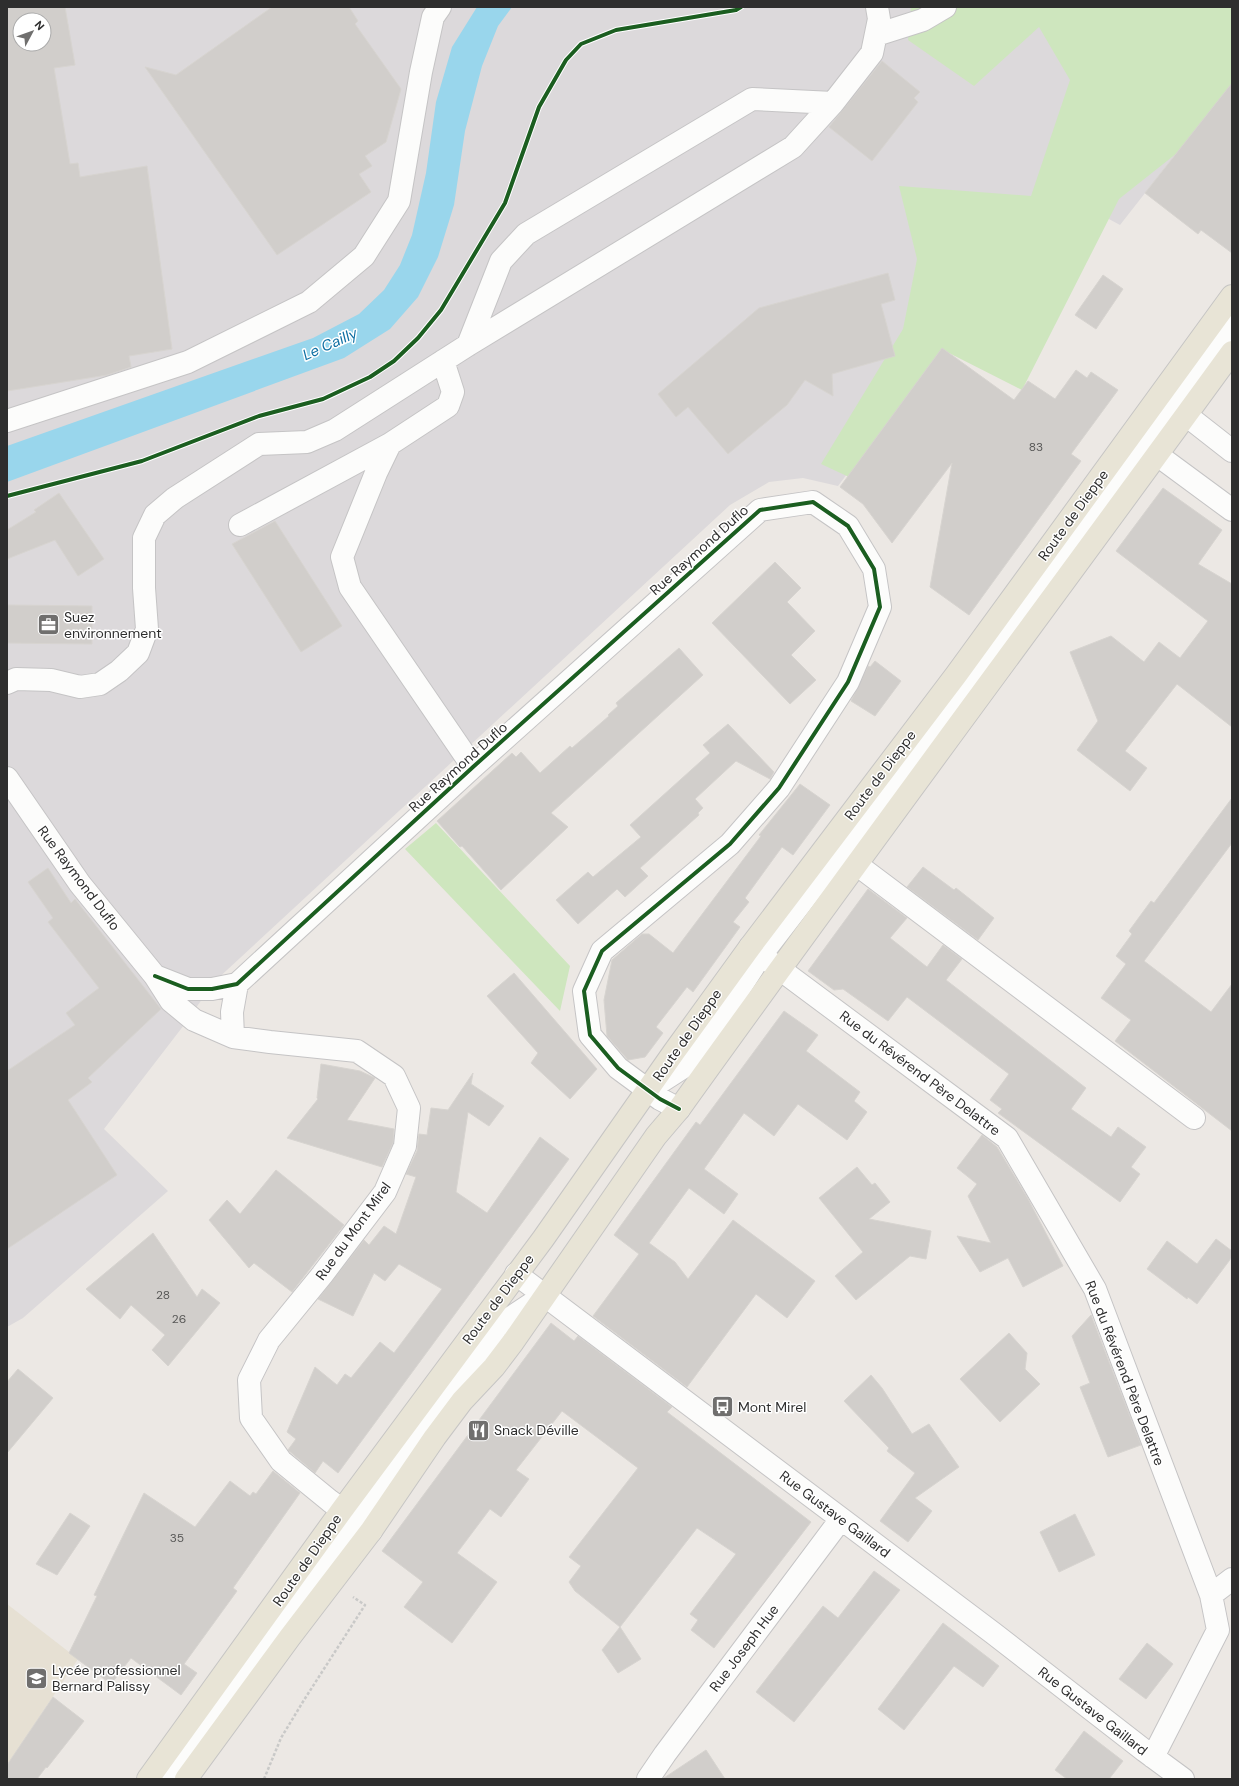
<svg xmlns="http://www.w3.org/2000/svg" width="1239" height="1786" viewBox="0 0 1239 1786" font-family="'DM Sans',sans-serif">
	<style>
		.industrial { fill: #dcd9db; fill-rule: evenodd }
		.education { fill: #e6e0d3 }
		.green { fill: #cee6be }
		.water { fill: #99d6ec }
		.building { fill: #d1cecb; stroke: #d7d4d0; fill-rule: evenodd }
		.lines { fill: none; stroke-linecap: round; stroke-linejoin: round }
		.minor-casing { stroke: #c5c4c5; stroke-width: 24 }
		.major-casing { stroke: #c6c5c4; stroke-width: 24 }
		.path { stroke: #c9c9c8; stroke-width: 2.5; stroke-dasharray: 3 2; stroke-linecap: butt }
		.minor { stroke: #fcfcfb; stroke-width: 22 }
		.major { stroke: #e8e4d6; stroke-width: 22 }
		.cycleway-casing { stroke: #fff; stroke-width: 6 }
		.cycleway { stroke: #1b5e20; stroke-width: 4 }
		.labels { text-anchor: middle; stroke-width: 3; stroke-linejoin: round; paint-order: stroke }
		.number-label { font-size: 12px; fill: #585857 }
		.street-label { font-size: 14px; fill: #2e2e2e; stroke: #fff }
		.poi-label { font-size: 14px; fill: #2e2e2e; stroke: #fff; text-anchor: start }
		.water-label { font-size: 15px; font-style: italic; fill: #0d6fa3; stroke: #fff }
	</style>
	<rect width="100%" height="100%" fill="#ece8e4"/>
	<!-- industrial -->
	<path class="industrial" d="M7,7h1225l-7,84 -105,134 -61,-33 -221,294 -35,-8 -34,4 -39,23 -516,477 -30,43 -80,104 64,62 -145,127 -16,9zM20,20h24v24h-24z"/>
	<!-- education -->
	<path class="education" d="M7,1604l71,55 -71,106z"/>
	<!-- green -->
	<path class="green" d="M911,7h321v110l-12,2 -101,80 -97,191 -73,-37 -100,124 -28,-13 82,-135 14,-70 -18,-73 132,10 39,-116 -31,-53 -65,59 -66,-46z
		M436,823l134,143 -10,45 -155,-162z"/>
	<!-- water -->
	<path class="water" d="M477,7h35l-14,19 -16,40 -17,65 -11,74 -16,52 -20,40 -28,32 -46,29 -337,124v-36l306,-108 46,-24 25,-24 16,-25 12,-30 14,-62 10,-71 16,-55z"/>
	<!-- building -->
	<path class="building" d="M7,7h58l10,58 -21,3 16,96 8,-1 2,14 67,-11 25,183 -43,7 2,11 -24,8 -100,16zM20,20h24v24h-24z
		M272,7h77l9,14 -3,3 46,65 -15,53 -21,14 7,10 -13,8 12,18 -94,63 -132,-188 31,8z
		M882,61l38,31 -6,6 4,4 -46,59 -43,-34z
		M1232,83v170l-31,-23 -3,4 -53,-41z
		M888,273l7,27 -14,4 14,52 -63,18 1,22 -28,-16 -18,25 -59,49 -40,-47 -12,10 -18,-23 101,-86z
		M1103,275l20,14 -27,40 -21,-14z
		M942,348l72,52 14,-19 27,18 21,-29 11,8 4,-6 27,18 -47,64 10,7 -112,154 -39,-28 22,-124 -60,80 -29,-39 -23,-17z
		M1163,488l59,42 -24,34 34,20v143l-55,-43 -52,67 22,17 -17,23 -53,-41 21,-29 -28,-69 41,-16 33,26 15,-20 21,16 28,-37 -92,-70z
		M59,493l45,66 -26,17 -23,-36 -48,19v-29l29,-18 -2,-2z
		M275,521l67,105 -41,26 -69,-108z
		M775,562l26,26 -14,14 28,29 -24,24 25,25 -26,24 -78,-81z
		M7,605l85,1v38l-85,-1z
		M679,648l24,27 -152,138 17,14 -67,63 -39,-44 -2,1 -23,-26 75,-68 4,4 5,-5 19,21 30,-27 2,2 37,-32 -1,-1 10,-9 -2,-3z
		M875,661l26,20 -26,35 -24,-15 17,-35 2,1z
		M728,724l46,48 -4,7 -34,-18 -41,38 8,9 -5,5 1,2 -59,53 8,8 -23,21 -8,-8 -39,35 -22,-24 32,-28 5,5 48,-40 -11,-12 80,-72 -7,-8z
		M800,784l30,21 -37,50 -11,-8 -37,51 4,4 -16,20 7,5 -47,65 -6,-5 -31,40 7,6 -18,24 -17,3 -21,-24 -3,-36 8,-40 30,-26h7l24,19 88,-117 -2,-1z
		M1232,798v45l-88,118 67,51 21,-28v147l-117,-90 16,-21 -30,-22 25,-34 -10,-8 16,-22 -3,-3 22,-30 3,2z
		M923,867l31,23 2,-2 38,30 -16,22 -71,-53z
		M48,868l23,35 4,-4 86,110 -73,69 4,4 -24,18 49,75 -110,74v-178l68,-46 -9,-12 33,-25 -51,-66 5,-4 -25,-36z
		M868,889l39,29 -17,20 37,29 16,-22 19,14 -16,21 140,108 -15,21 40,28 7,-10 28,20 -15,20 9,7 -20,28 -122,-89 4,-4 -12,-9 19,-26 -102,-77 -19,24 -45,-32 -9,1 -26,-19z
		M514,973l83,96 -27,30 -39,-36 7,-10 -51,-57z
		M784,1011l34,24 -12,16 54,41 -6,9 13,11 -20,28 -49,-36 -24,32 -30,-23 -40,56 34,25 -14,20 -35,-26 -40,55 26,19 13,17 45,-59 82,61 -28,37 -31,-24 -69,93 -94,-71 46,-62 -25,-19 82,-113 4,3z
		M321,1064l39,7 15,7 -28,42 47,9 -1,14 -11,24 -95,-29 31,-39 -1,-1z
		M473,1073l-2,11 33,22 -15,20 -21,-14 -12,80 31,21 53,-76 29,22 -231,314 -15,-12 -8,12 -27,-23 8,-11 -9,-7 28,-65 22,18 8,-11 6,4 29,-36 14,11 48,-64 -43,-25 -14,17 -11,-8 -21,43 -35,-17 46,-59 5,5 15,-19 12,8 20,-57 -10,-3 11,-23 2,-17 8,1 4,-27 17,2z
		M982,1135l15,12 30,50 36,69 -40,21 -15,-29 -28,14 -23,-36 34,7 -23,-47 9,-12 -20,-16z
		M857,1167l15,18 3,-2 15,19 -21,17 62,12 -5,28 -16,-3 -54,44 -21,-24 28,-24 -44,-54z
		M276,1170l68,55 -52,67 -38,-29 -5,5 -40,-48 18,-20 13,14z
		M153,1233l44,64 5,-8 18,14 -52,63 -16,-16 13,-15 -34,-30 -11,14 -34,-30z
		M1216,1239l16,12v6l-35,47 -9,-7 -1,2 -40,-30 20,-28 30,23z
		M1091,1315l50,130 -33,12 -28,-70 10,-4 -18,-47z
		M551,1323l23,18 4,-5 94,71 -5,5 144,110 -97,126 -23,-18 7,-10 -8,-6 46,-60 -39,-26 -77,99 -45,-36 -6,-9 12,-16 -12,-9 69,-89 -76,-57 -46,59 13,9 -28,38 -11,-8 -33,44 40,29 -45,61 -48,-36 19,-25 -41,-31z
		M1009,1333l18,20 -2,16 15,15 -40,38 -40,-43z
		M18,1369l35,29 -46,55v-71z
		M871,1375l11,13 30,46 17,-10 30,43 -44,31 17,13 -24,31 -28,-21 35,-48 -28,-22 2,-3 -45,-47z
		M273,1471l27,22 -67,95 4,3 -53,73 13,9 -16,22 -50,-37 -20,26 -42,-31 28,-57 -3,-1 50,-102 51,34 35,-46 20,15 3,-4 3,2z
		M70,1513l20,13 -33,49 -21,-11z
		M1075,1514l20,41 -36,17 -19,-40z
		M874,1571l26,19 -106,132 -38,-30 67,-86 15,12z
		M943,1623l56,43 -16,21 -29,-21 -50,64 -26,-21z
		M620,1627l21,32 -23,14 -16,-23z
		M1147,1643l26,21 -27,35 -27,-20z
		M53,1697l31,24 -37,47 -1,-1 -9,12h-30v-14z
		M1084,1731l39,30 -14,18h-42l-12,-9z
		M706,1750l19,29h-62l1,-1z"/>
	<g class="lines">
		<defs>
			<path id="minor" d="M876,35l47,-15 22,-13
				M468,345l33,-84 25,-27 226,-135 81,4
				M443,361l10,31 -5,14 -58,38 -14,29 -34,84 8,30 123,180
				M1186,415l46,36
				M7,421l181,-59 121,-60 55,-46 35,-55 22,-129 12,-55 7,-10
				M1156,454l76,56
				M240,525l150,-81
				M7,683l9,-4 35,1 29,7 20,-3 19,-13 19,-18 9,-24 -3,-41v-50l11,-23 20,-17 84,-54 48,-2 28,-12 133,-85 325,-198 40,-44 39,-50 7,-34 -2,-12
				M7,778l73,106 75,92 16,25 23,19 39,17 37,5 87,9 37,25 15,32 -4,38 -20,46 -63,83 -53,65 -20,40 2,38 30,43 49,40 41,30
				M856,864l338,254
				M750,947l257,191 88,151 116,306 7,35 -65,127
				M155,976l33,13h24l25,-5 236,-217 287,-257 53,-8 35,24 26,43 6,38 -32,75 -69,106 -49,56 -128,107 -18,40 6,44 28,33 42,31 19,10
				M233,1037l-1,-25 5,-28
				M648,1090l45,-29 68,-106 175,-227 296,-403
				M516,1274l477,359 152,118 38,28
				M1211,1595l21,-16
				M167,1779l190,-258 141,-195 47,-31
				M648,1779l17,-25 176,-235"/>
			<path id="major" d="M148,1779l194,-269 201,-271 131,-187 76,-105 206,-272 276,-379
				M186,1779l104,-142 81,-106 64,-94 27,-36 32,-34 19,-25 143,-206 23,-27c182,-254 369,-504 553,-757"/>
		</defs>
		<!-- minor casing -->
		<use href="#minor" class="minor-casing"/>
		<!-- major casing -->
		<use href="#major" class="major-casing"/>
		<!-- path -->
		<path class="path" d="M264,1779l17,-41 23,-38 61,-95 -12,-8"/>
		<!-- minor -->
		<use href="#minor" class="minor"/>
		<!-- major -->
		<use href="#major" class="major"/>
		<defs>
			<path id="cycleway" d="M7,496l135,-35 117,-45 64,-17 47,-22 24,-16 24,-23 23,-28 64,-107 34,-96 27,-47 15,-16 35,-14 120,-20 5,-3
				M155,976l33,13h24l25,-5 236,-217 287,-257 53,-8 35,24 26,43 6,38 -32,75 -69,106 -49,56 -128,107 -18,40 6,44 28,33 42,31 19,10"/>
		</defs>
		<!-- cycleway casing -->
		<use href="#cycleway" class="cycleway-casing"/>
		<!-- cycleway -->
		<use href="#cycleway" class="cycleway"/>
	</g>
	<!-- icons -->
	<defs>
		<symbol id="office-square" viewBox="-11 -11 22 22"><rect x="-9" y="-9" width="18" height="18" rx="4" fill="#706f6e" stroke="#fff"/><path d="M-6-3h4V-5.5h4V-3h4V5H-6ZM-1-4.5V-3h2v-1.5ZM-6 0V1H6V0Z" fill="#fff"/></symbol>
		<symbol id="bus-square" viewBox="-11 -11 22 22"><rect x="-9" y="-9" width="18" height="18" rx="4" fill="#706f6e" stroke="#fff"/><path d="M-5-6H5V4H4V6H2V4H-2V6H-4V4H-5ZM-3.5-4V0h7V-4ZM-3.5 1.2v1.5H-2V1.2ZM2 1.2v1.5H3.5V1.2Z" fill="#fff"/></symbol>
		<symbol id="restaurant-square" viewBox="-11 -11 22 22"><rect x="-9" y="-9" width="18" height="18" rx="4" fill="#706f6e" stroke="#fff"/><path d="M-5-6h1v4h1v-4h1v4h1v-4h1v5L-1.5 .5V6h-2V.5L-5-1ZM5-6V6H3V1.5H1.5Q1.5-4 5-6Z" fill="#fff"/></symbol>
		<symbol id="school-square" viewBox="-11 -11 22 22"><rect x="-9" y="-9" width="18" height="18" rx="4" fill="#706f6e" stroke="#fff"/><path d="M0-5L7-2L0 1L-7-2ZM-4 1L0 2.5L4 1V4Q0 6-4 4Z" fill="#fff"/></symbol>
	</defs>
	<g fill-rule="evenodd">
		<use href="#office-square" x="36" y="612" width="25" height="25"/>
		<use href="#bus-square" x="710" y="1394" width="25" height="25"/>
		<use href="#restaurant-square" x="466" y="1418" width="25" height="25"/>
		<use href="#school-square" x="24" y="1666" width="25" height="25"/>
	</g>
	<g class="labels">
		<!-- number labels -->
		<g class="number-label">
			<text x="1036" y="451">83</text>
			<text x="163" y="1299">28</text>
			<text x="179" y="1323">26</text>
			<text x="177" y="1542">35</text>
		</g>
		<!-- street labels -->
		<g class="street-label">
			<text transform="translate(1073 515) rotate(-54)" y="5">Route de Dieppe</text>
			<text transform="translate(699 550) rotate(-42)" y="5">Rue Raymond Duflo</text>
			<text transform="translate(458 767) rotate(-42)" y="5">Rue Raymond Duflo</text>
			<text transform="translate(880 775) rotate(-53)" y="5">Route de Dieppe</text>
			<text transform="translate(79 878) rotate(53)" y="5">Rue Raymond Duflo</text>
			<text transform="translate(687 1035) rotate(-55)" y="5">Route de Dieppe</text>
			<text transform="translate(920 1073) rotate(37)" y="5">Rue du Révérend Père Delattre</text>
			<text transform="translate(353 1231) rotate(-54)" y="5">Rue du Mont Mirel</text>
			<text transform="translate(498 1299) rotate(-53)" y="5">Route de Dieppe</text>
			<text transform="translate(1125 1373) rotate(69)" y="5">Rue du Révérend Père Delattre</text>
			<text transform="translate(835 1514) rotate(37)" y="5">Rue Gustave Gaillard</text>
			<text transform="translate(307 1560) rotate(-55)" y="5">Route de Dieppe</text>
			<text transform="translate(744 1648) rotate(-53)" y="5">Rue Joseph Hue</text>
			<text transform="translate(1093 1711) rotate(38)" y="5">Rue Gustave Gaillard</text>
		</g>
		<!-- poi labels -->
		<g class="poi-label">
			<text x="64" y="622">Suez<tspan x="64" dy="16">environnement</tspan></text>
			<text x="738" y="1412">Mont Mirel</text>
			<text x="494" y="1435">Snack Déville</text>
			<text x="52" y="1675">Lycée professionnel<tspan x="52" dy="16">Bernard Palissy</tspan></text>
		</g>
		<!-- water labels -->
		<g class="water-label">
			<text transform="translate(330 344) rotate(-24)" y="5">Le Cailly</text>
		</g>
	</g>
	<!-- border -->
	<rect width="1239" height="1786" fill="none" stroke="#2e2e2e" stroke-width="16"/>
	<!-- north arrow -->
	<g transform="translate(32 32) rotate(49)"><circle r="19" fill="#ffffff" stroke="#ababab"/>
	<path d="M0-3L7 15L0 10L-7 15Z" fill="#706f6e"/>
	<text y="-6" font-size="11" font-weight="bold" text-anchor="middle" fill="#2e2e2e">N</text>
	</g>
</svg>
